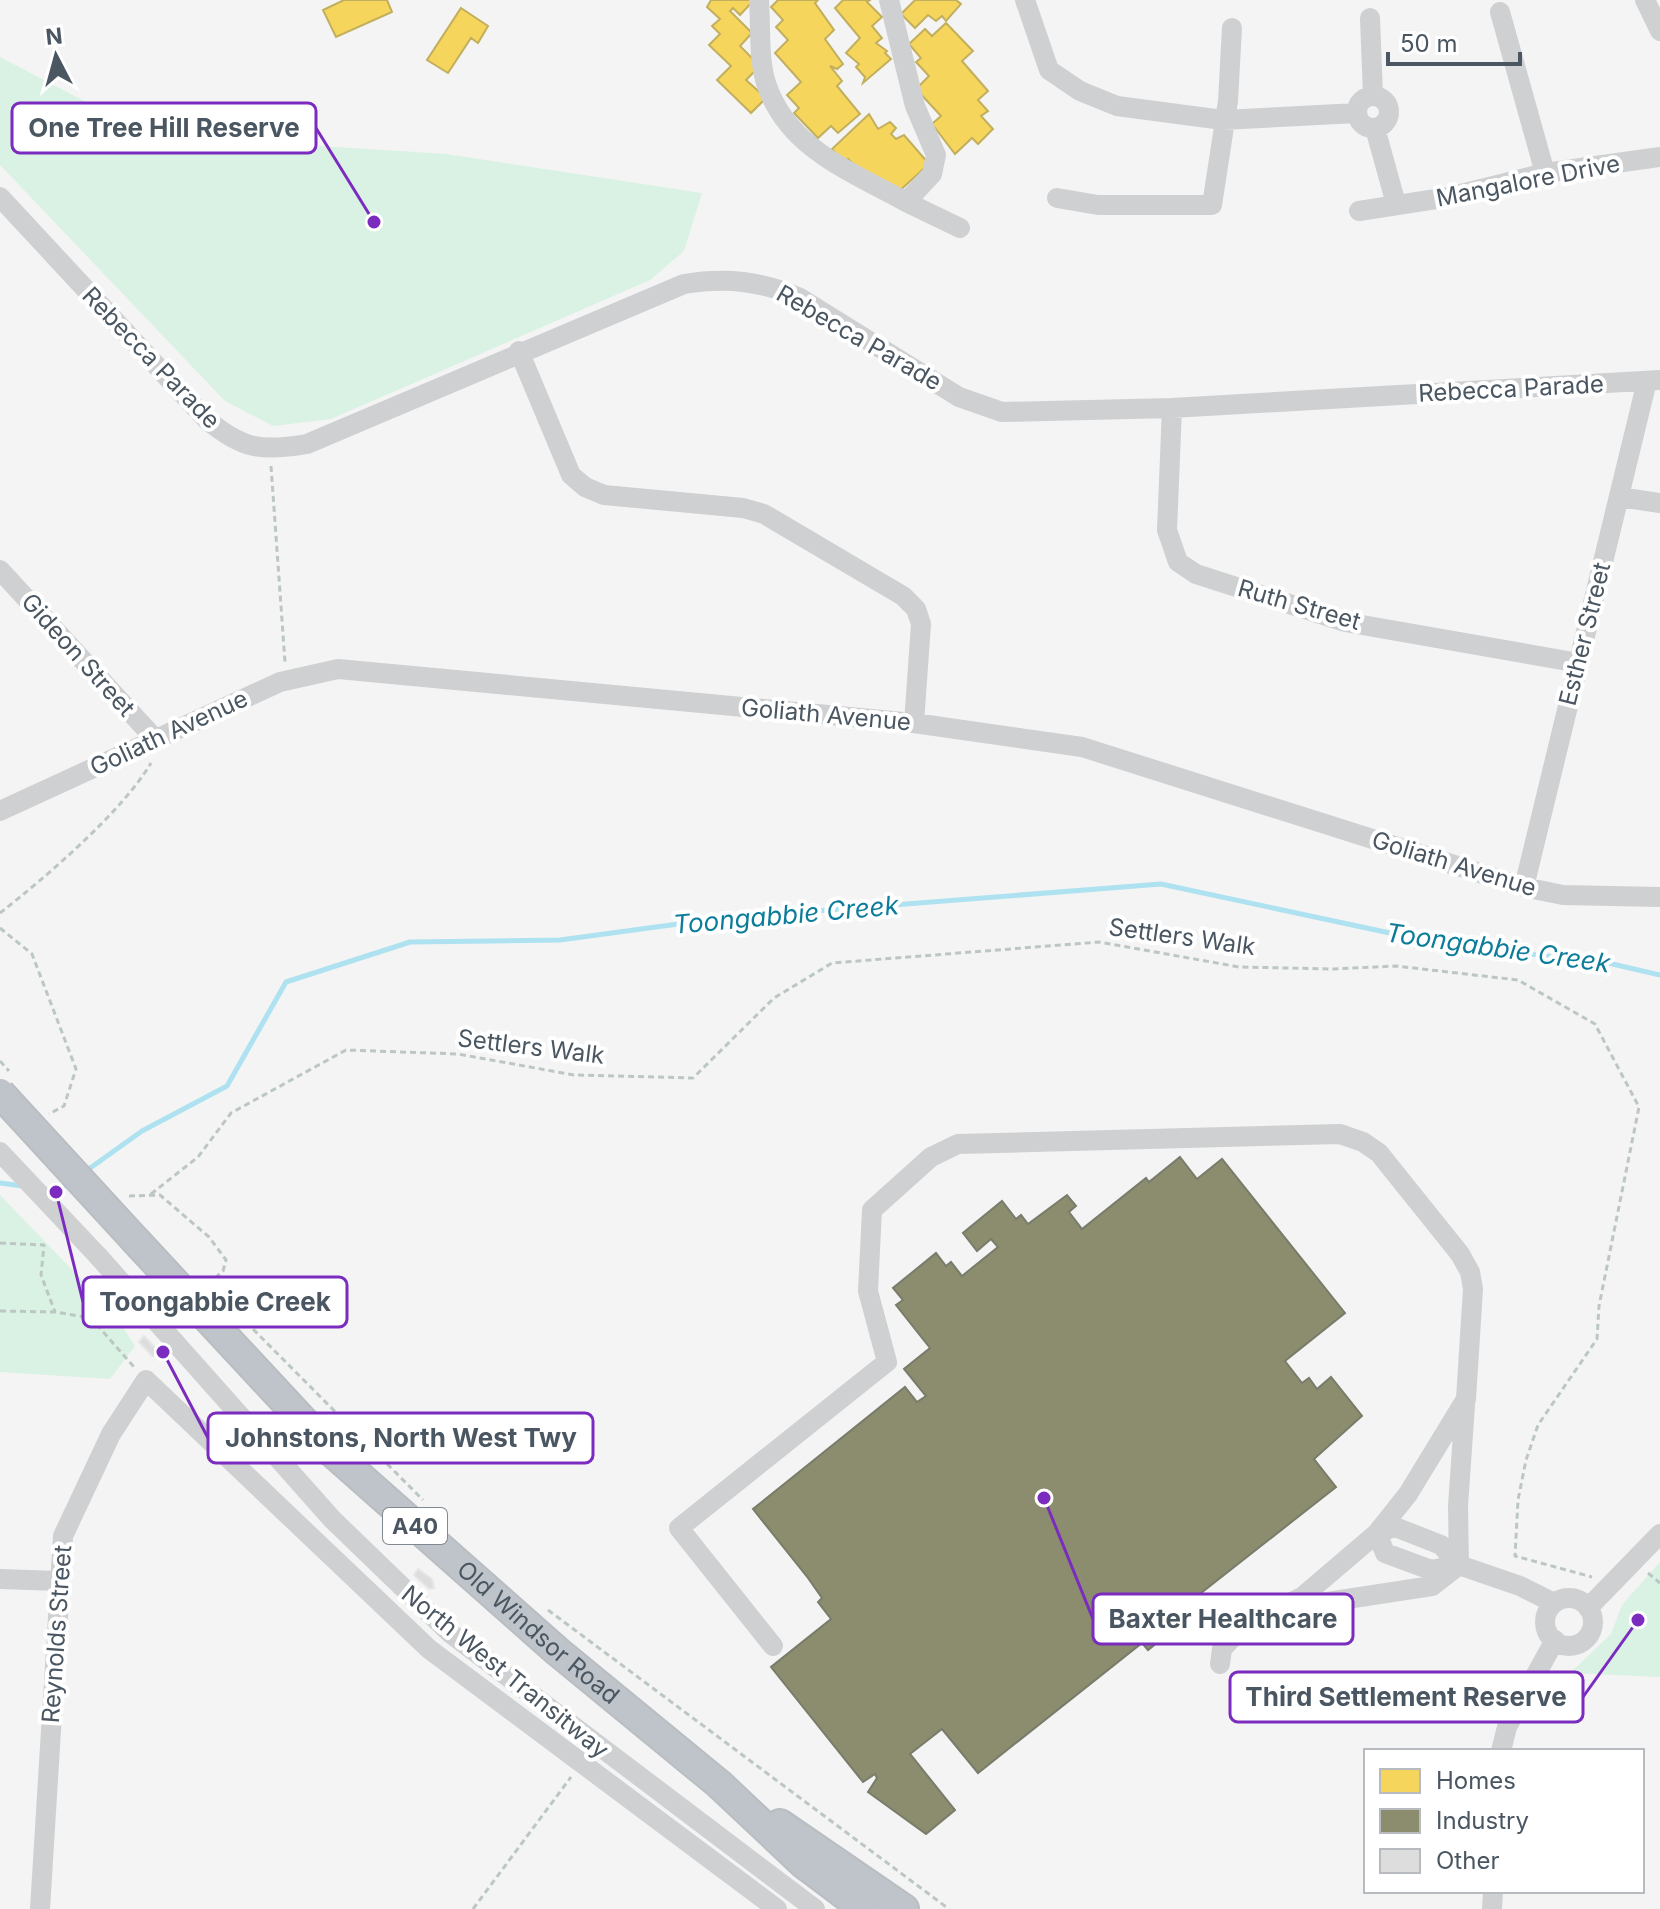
<svg xmlns="http://www.w3.org/2000/svg" width="1660" height="1909" viewBox="0 0 1660 1909" font-family="Inter,sans-serif">
	<style>
		.green { fill: #d9f2e3 }
		.homes { fill: #f6d55c; stroke: #c2af5e; stroke-width: 2 }
		.industry { fill: #8c8c6e; stroke: #787c6a; stroke-width: 2 }
		.lines { fill: none; stroke-linecap: round; stroke-linejoin: round }
		.stream { stroke: #aee2f0; stroke-width: 5 }
		.building { fill: #ddddde; stroke: #e5e6e7; stroke-width: 2 }
		.highway-casing { stroke: #b9bec3; stroke-width: 32 }
		.path { stroke: #bcc7c4; stroke-width: 3; stroke-dasharray: 6 4; stroke-linecap: butt }
		.minor { stroke: #ced0d2; stroke-width: 20 }
		.highway { stroke: #bec4c9; stroke-width: 28 }
		.highway-bridge-casing { stroke: #b9bec3; stroke-width: 32; stroke-linecap: butt }
		.path-bridge { stroke: #bcc7c4; stroke-width: 3; stroke-dasharray: 6 4; stroke-linecap: butt }
		.minor-bridge { stroke: #ced0d2; stroke-width: 20 }
		.highway-bridge { stroke: #bec4c9; stroke-width: 28 }
		.labels { text-anchor: middle; stroke-width: 8; stroke-linejoin: round; paint-order: stroke }
		.shield { fill: #fff; stroke: #808990; stroke-width: 2 }
		.shield-label { font-size: 22px; font-weight: bold; fill: #4a5661 }
		.street-label { font-size: 24px; fill: #4a5661; stroke: #fff }
		.water-label { font-size: 26px; font-style: italic; fill: #0c7c9b; stroke: #fff }
		.leader { fill: none; stroke: #7b2cbf; stroke-width: 3 }
		.callout-dot { fill: #7b2cbf; stroke: #fff; stroke-width: 3 }
		.callout { fill: #fff; stroke: #7b2cbf; stroke-width: 3 }
		.callout-label { font-size: 26px; text-anchor: middle; font-weight: bold; fill: #4a5661 }
	</style>
	<rect width="100%" height="100%" fill="#f4f4f4"/>
	<!-- green -->
	<path class="green" d="M0,57l149,78 297,19 256,39 -18,58 -34,29 -319,139 -58,7 -48,-25 -225,-236z
		M0,1195l114,118 21,33 -25,33 -110,-7z
		M1660,1562v115l-90,-4 41,-39 11,-29z"/>
	<!-- homes -->
	<path class="homes" d="M344,0h43l5,12 -56,25 -13,-27z
		M711,0h43l-14,15 -7,-7 -3,3 22,22 -12,13 20,20 -14,14 20,18 -15,15 -34,-33 14,-14 -22,-21 11,-11 -8,-8 8,-7 -13,-12z
		M778,0h40l-3,3 19,27 -9,9 18,25 -6,5 -7,-3 12,15 -5,5 23,28 -22,19 -7,-7 -13,12 -24,-25 5,-5 -12,-13 14,-13 -26,-29 13,-13 -12,-13 7,-7 -12,-13z
		M870,0l-3,2 15,15 -10,9 10,12 -6,5 11,8 -2,2 6,6 -28,24 2,-6 -9,-10 3,-3 -13,-11 14,-15 -25,-30 8,-8z
		M915,0h41l5,4 -15,17 -4,-5 -6,5 -8,-6 -13,13 -14,-14z
		M461,8l27,18 -10,17 -7,-5 -23,35 -21,-13z
		M946,23l27,28 -11,10 26,30 -10,9 10,11 -7,5 12,13 -15,15 -6,-6 -17,16 -23,-30 9,-8 -25,-27 13,-13 -13,-14 5,-4 -12,-14 16,-15 7,7z
		M869,114l9,15 12,-7 6,6 -5,6 5,5 8,-4 25,29 -33,30 -34,-21 -14,-14 -4,4 -12,-14z"/>
	<!-- industry -->
	<path class="industry" d="M1180,1157l17,22 25,-20 123,154 -60,48 17,22 7,-5 8,11 14,-12 31,39 -48,43 22,28 -154,121 7,9 -41,33 -6,-7 -164,130 -36,-44 -32,25 45,56 -29,24 -58,-42 9,-14 -2,-4 -12,8 -92,-115 60,-48 -13,-17 4,-4 -14,-20 -55,-69 152,-122 12,15 9,-6 -22,-27 26,-21 -34,-43 7,-5 -10,-12 43,-35 10,13 5,-4 11,14 36,-29 -7,-8 -14,12 -14,-18 39,-32 14,18 5,-4 7,9 39,-29 9,11 -7,6 13,17 64,-51 3,4z"/>
	<g class="lines">
		<!-- stream -->
		<path class="stream" d="M86,1171l56,-40 85,-45 59,-104 124,-40 150,-2 155,-21 446,-35 285,61 158,17 56,13
			M0,1183l23,3
			M44,1190l12,2 15,-11"/>
	</g>
	<!-- building -->
	<path class="building" d="M144,1336l16,17 -1,3h-7l-13,-14z
		M418,1569l14,10 2,9 -5,1 -15,-14z"/>
	<g class="lines">
		<defs>
			<g id="highway">
				<path id="s1" d="M136,1241l196,211 225,199 162,133 85,80 60,45"/>
				<path d="M780,1824l124,85"/>
			</g>
		</defs>
		<!-- highway casing -->
		<use href="#highway" class="highway-casing"/>
		<!-- path -->
		<path class="path" d="M271,466l14,196
			M0,913c46,-36 122,-101 151,-150
			M0,928l32,26 44,115 -12,37 -15,8
			M151,1194l47,-37 33,-44 115,-63 112,4 116,21 119,3 81,-80 58,-35 267,-21 140,25 95,2 62,-3 122,14 77,44 44,83 -40,199 -2,33 -59,86 -12,35 -8,40 -3,56 77,21
			M129,1196l31,-1 49,42 17,23 -3,11 -9,8 -13,-1
			M0,1243l44,2 -3,30 14,37
			M0,1311l55,1 36,6 44,50
			M239,1315l184,185
			M1648,1573l12,10
			M548,1610l401,299
			M473,1909l98,-132"/>
		<!-- minor -->
		<path class="minor" d="M759,0c2,27 -1,61 8,86 22,63 85,86 139,116l26,-28 4,-19 -21,-49 -26,-106
			M1025,0l24,70 31,21 37,15 106,14 134,-7
			M1645,0l15,31
			M1500,12l45,161
			M1370,18l3,78
			M1357 112a16 16 0 1 1 32 0a16 16 0 1 1-32 0Z
			M1375,128l21,76
			M0,197l206,222c36,30 55,33 101,25l377,-160c42,-7 77,-3 116,14l159,99 43,15 170,-4 488,-28
			M1057,198l41,7h114l16,-104 4,-73
			M906,202l54,26
			M1359,211l90,-14 96,-24 115,-16
			M519,351l52,124 14,12 19,8 139,13 21,6 139,82 13,13 5,15 -7,99
			M1172,408l-5,122 11,32 18,12 149,48 234,41
			M1619,497l41,6
			M0,570l156,170
			M0,811l280,-129 58,-13 576,54 168,24 442,140 39,8 97,2
			M1524,887l123,-506
			M99,1257l233,262 118,114 365,276
			M1377,1533l18,-6 46,18 18,20 61,21 34,17
			M1377,1533l8,20 46,17 25,-5
			M1459,1565l-1,-59 7,-101
			M0,1579l58,2
			M1545 1622a24 24 0 1 1 48 0a24 24 0 1 1-48 0Z
			M1288,1608l144,-22 27,-21
			M1588,1608l72,-74
			M773,1646l-94,-118 208,-166 -19,-71 4,-81 59,-53 27,-13 382,-10 23,8 16,11 81,101 10,18 3,17 -7,110 -58,95 -31,39 -75,64 -55,28 -15,13 -10,11 -2,15
			M1501,1751l6,-24 48,-87
			M40,1909l23,-373 48,-102 35,-54 283,269 348,260
			M1492,1909l1,-18"/>
		<!-- highway -->
		<use href="#highway" class="highway"/>
		<defs>
			<path id="highway-bridge" d="M0,1093l136,148"/>
		</defs>
		<!-- highway-bridge casing -->
		<use href="#highway-bridge" class="highway-bridge-casing"/>
		<!-- path-bridge -->
		<path class="path-bridge" d="M0,1061l9,10"/>
		<!-- minor-bridge -->
		<path class="minor-bridge" d="M0,1152l99,105"/>
		<!-- highway-bridge -->
		<use href="#highway-bridge" class="highway-bridge"/>
	</g>
	<g class="labels">
		<!-- shield labels -->
		<rect class="shield" x="383" y="1508" width="64" height="36" rx="6"/>
		<g class="shield-label">
			<text x="415" y="1534">A40</text>
		</g>
		<!-- street labels -->
		<g class="street-label">
			<text transform="translate(1528 181) rotate(-11)" y="8">Mangalore Drive</text>
			<text transform="translate(859 338) rotate(30)" y="8">Rebecca Parade</text>
			<text transform="translate(151 358) rotate(46)" y="8">Rebecca Parade</text>
			<text transform="translate(1511 389) rotate(-3)" y="8">Rebecca Parade</text>
			<text transform="translate(1299 605) rotate(16)" y="8">Ruth Street</text>
			<text transform="translate(1585 634) rotate(-76)" y="8">Esther Street</text>
			<text transform="translate(78 655) rotate(48)" y="8">Gideon Street</text>
			<text transform="translate(826 715) rotate(5)" y="8">Goliath Avenue</text>
			<text transform="translate(169 733) rotate(-25)" y="8">Goliath Avenue</text>
			<text transform="translate(1454 864) rotate(17)" y="8">Goliath Avenue</text>
			<text transform="translate(1182 937) rotate(8)" y="8">Settlers Walk</text>
			<text transform="translate(531 1047) rotate(7)" y="8">Settlers Walk</text>
			<text dy="8" stroke="none"><textPath href="#s1" startOffset="562">Old Windsor Road</textPath></text>
			<text transform="translate(57 1634) rotate(-86)" y="8">Reynolds Street</text>
			<text transform="translate(505 1672) rotate(39)" y="8">North West Transitway</text>
		</g>
		<!-- water labels -->
		<g class="water-label">
			<text transform="translate(786 915) rotate(-5)" y="9">Toongabbie Creek</text>
			<text transform="translate(1498 948) rotate(8)" y="9">Toongabbie Creek</text>
		</g>
	</g>
	<!-- callouts -->
	<path class="leader" d="M374 222L316 128M56 1192L83 1302M163 1352L208 1438M1044 1498L1093 1619M1638 1620L1583 1697"/>
	<g class="callout-dot">
		<circle cx="374" cy="222" r="8"/>
		<circle cx="56" cy="1192" r="8"/>
		<circle cx="163" cy="1352" r="8"/>
		<circle cx="1044" cy="1498" r="8"/>
		<circle cx="1638" cy="1620" r="8"/>
	</g>
	<g class="callout">
		<rect x="12" y="103" width="304" height="50" rx="8"/>
		<rect x="83" y="1277" width="264" height="50" rx="8"/>
		<rect x="208" y="1413" width="385" height="50" rx="8"/>
		<rect x="1093" y="1594" width="260" height="50" rx="8"/>
		<rect x="1230" y="1672" width="353" height="50" rx="8"/>
	</g>
	<g class="callout-label">
		<text x="164" y="137">One Tree Hill Reserve</text>
		<text x="215" y="1311">Toongabbie Creek</text>
		<text x="401" y="1447">Johnstons, North West Twy</text>
		<text x="1223" y="1628">Baxter Healthcare</text>
		<text x="1406" y="1706">Third Settlement Reserve</text>
	</g>
	<!-- legend -->
	<rect x="1364" y="1749" width="280" height="144" fill="#ffffff" stroke="#b7bbc0" stroke-width="2"/>
	<rect x="1380" y="1769" width="40" height="24" fill="#f6d55c" stroke="#b7bbc0" stroke-width="2"/>
	<text x="1436" y="1789" font-size="24" fill="#4a5661">Homes</text>
	<rect x="1380" y="1809" width="40" height="24" fill="#8c8c6e" stroke="#b7bbc0" stroke-width="2"/>
	<text x="1436" y="1829" font-size="24" fill="#4a5661">Industry</text>
	<rect x="1380" y="1849" width="40" height="24" fill="#ddddde" stroke="#b7bbc0" stroke-width="2"/>
	<text x="1436" y="1869" font-size="24" fill="#4a5661">Other</text>
	<!-- north arrow -->
	<g transform="translate(56 56) rotate(354)" stroke="#ffffff" stroke-width="6" paint-order="stroke">
	<path d="M0-6L14 30L0 20L-14 30Z" fill="#4a5661"/>
	<text y="-12" font-size="22" font-weight="bold" text-anchor="middle" fill="#4a5661">N</text>
	</g>
	<!-- scale -->
	<path d="M1388 52v12h132v-12" fill="none" stroke="#4a5661" stroke-width="4"/>
	<text x="1400" y="52" font-size="24" fill="#4a5661" stroke="#ffffff" stroke-width="6" paint-order="stroke">50 m</text>
</svg>
